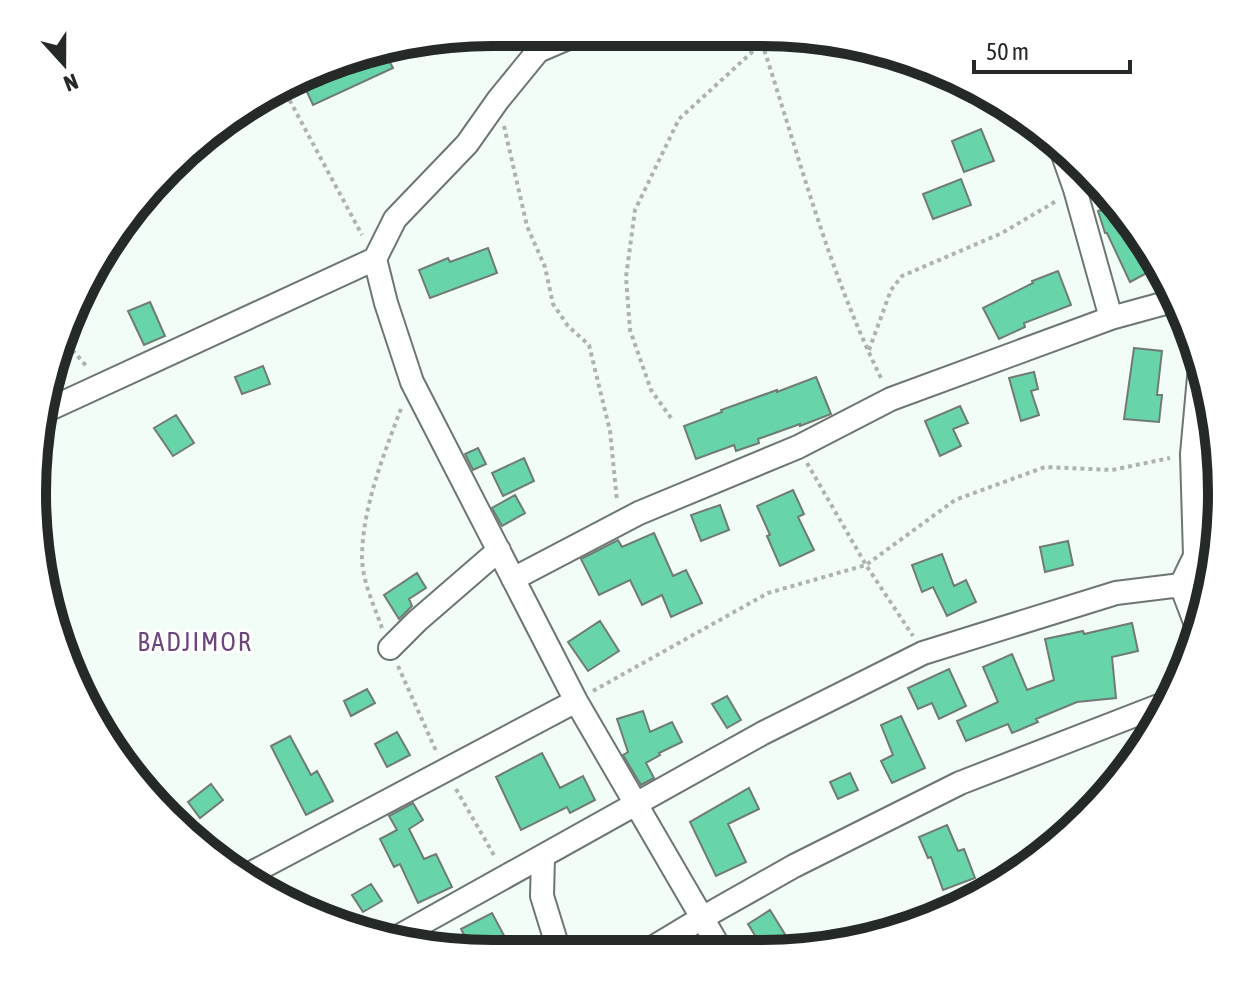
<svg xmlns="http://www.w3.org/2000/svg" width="1254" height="986" viewBox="0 0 1254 986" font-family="'Asap Condensed',sans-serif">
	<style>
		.building { fill: #68d4a9; stroke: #717b76; stroke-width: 2 }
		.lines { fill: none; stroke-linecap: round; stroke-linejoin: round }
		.minor-casing { stroke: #6d7672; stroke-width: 26 }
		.path { stroke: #abb4b0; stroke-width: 4; stroke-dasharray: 4 4; stroke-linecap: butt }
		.minor { stroke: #fff; stroke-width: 22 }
		.labels { text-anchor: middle; stroke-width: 6; stroke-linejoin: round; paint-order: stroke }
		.quarter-label { font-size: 26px; letter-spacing: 2px; fill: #6c457d; stroke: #fff }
		.rim { fill: none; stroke: #252927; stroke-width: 10 }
	</style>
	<rect width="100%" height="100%" fill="#f2fdf8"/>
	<!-- building -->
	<path class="building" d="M382,47l11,21 -80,37 -12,-26 72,-31z
		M981,129l13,32 -30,11 -12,-31z
		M961,179l10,26 -38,14 -10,-25z
		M1112,207l9,11 9,28 12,-5 5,6 9,21 -26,14 -23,-49h-2l-7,-22z
		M488,248l9,25 -67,25 -11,-28 29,-12 2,4z
		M1058,271l13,34 -47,18 1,4 -26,12 -16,-31 50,-25 -1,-2z
		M150,302l15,34 -21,9 -16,-34z
		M1134,348l28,3 -5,44h5l-3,27 -35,-3z
		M263,366l7,18 -28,10 -7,-17z
		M1034,372l4,17 -7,2 8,24 -18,6 -12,-43z
		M816,377l15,37 -31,12v-2l-42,15 1,4 -23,8 -2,-6 -38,14 -12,-33 38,-14 -1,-2 56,-20v2z
		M960,406l8,17 -15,6 8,17 -21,10 -15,-35z
		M176,415l18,28 -21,13 -19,-28z
		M478,448l8,16 -13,6 -8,-16z
		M524,458l10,23 -31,15 -11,-23z
		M793,490l11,24 -6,3 16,33 -34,16 -13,-30 3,-1 -13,-29z
		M515,495l10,18 -23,13 -10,-18z
		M720,505l9,25 -28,11 -10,-26z
		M654,533l19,43 13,-6 16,33 -31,14 -9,-22 -20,10 -12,-25 -31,15 -18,-36 37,-19 4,7z
		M1068,541l5,24 -28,7 -5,-25z
		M942,554l12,32 12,-6 10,22 -29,14 -14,-29 -11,5 -10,-27z
		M417,573l9,15 -17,11 3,7 -13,13 -15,-24z
		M600,621l19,30 -31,20 -20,-29z
		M1132,623l6,28 -26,6 4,41 -39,4 -41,17 2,3 -26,11 -4,-9 -42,17 -9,-20 41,-19 -15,-35 29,-13 15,36 27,-10 -9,-41 38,-8 1,3z
		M949,669l17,37 -27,13 -7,-16 -14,6 -10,-21z
		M367,689l8,14 -24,13 -7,-15z
		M727,696l14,24 -14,8 -15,-24z
		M643,711l7,21 22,-10 10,20 -23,11 1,2 -14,8 8,15 -13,7 -18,-30 5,-3 -11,-33z
		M901,716l24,52 -33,15 -11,-22 12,-6 -12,-30z
		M397,732l13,23 -23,12 -12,-23z
		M290,736l21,39 6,-4 16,30 -27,14 -35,-69z
		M542,753l18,35 23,-12 12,24 -25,13 -3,-6 -46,23 -25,-53z
		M850,773l8,17 -20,9 -8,-17z
		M211,784l12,16 -23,18 -12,-16z
		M749,788l10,21 -31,15 18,38 -30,14 -26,-54z
		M413,803l10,17 -14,9 15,30 12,-5 16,33 -34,16 -18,-39 -6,3 -14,-28 17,-9 -8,-14z
		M947,825l11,26 6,-2 11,29 -32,12 -12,-33 -3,1 -9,-21z
		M371,884l11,17 -19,11 -11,-17z
		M770,910l16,26 -22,14 -16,-26z
		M492,913l18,34h-40l-9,-18z"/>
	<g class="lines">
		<defs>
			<path id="minor" d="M582,32l-44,19 -40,49 -31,44 -72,75 -20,40 11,44 26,79 164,319 146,251
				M1061,149l14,40 36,129
				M43,412l332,-153
				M513,579l126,-66 159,-66 93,-48 220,-81 62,-17
				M1181,585l17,45
				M390,648l27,-27 82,-71
				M543,857l-1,39 16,52
				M242,878l334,-177
				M392,940l371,-207 160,-80 193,-60 65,-8 14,-29 -3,-102 7,-77
				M649,950l53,-32 92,-52 166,-83 201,-78"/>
		</defs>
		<!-- minor casing -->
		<use href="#minor" class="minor-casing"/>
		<!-- path -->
		<path class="path" d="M744,33l18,10 24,-10
			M282,86l80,149
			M504,126l23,100 18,41 8,37 15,22 21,19 21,86 7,70
			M62,338l26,30
			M869,350l22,-60 11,-14 100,-43 56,-33
			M671,418l-20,-28 -21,-60 -4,-53 9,-67 44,-91 83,-76c37,113 67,230 120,337
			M807,463l59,102 47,71
			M382,628c-8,-23 -20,-47 -20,-72 1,-51 22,-102 40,-150
			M398,666l39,87
			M593,691l175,-98 98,-28 89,-65 90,-33 67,3 58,-12
			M456,789l39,68"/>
		<!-- minor -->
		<use href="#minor" class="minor"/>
	</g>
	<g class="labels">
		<!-- quarter labels -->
		<g class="quarter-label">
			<text x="195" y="651">BADJIMOR</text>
		</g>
	</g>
	<!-- crop -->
	<path d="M0 0H1254V986H0ZM493 46H761A447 447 0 0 1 1208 493V493A447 447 0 0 1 761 940H493A447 447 0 0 1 46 493V493A447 447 0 0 1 493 46Z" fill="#fff" fill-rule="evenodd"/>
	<path class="rim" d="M493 46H761A447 447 0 0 1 1208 493V493A447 447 0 0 1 761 940H493A447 447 0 0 1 46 493V493A447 447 0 0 1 493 46Z"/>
	<!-- north arrow -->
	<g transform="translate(64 64) rotate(159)" stroke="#ffffff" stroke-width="6" paint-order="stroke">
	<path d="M0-6L14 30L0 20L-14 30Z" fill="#252927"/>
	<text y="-12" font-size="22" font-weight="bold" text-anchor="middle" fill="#252927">N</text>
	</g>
	<!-- scale -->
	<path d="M974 60v12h156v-12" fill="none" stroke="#252927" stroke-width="4"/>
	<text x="986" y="60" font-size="24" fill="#252927" stroke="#ffffff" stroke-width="6" paint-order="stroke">50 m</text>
</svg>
